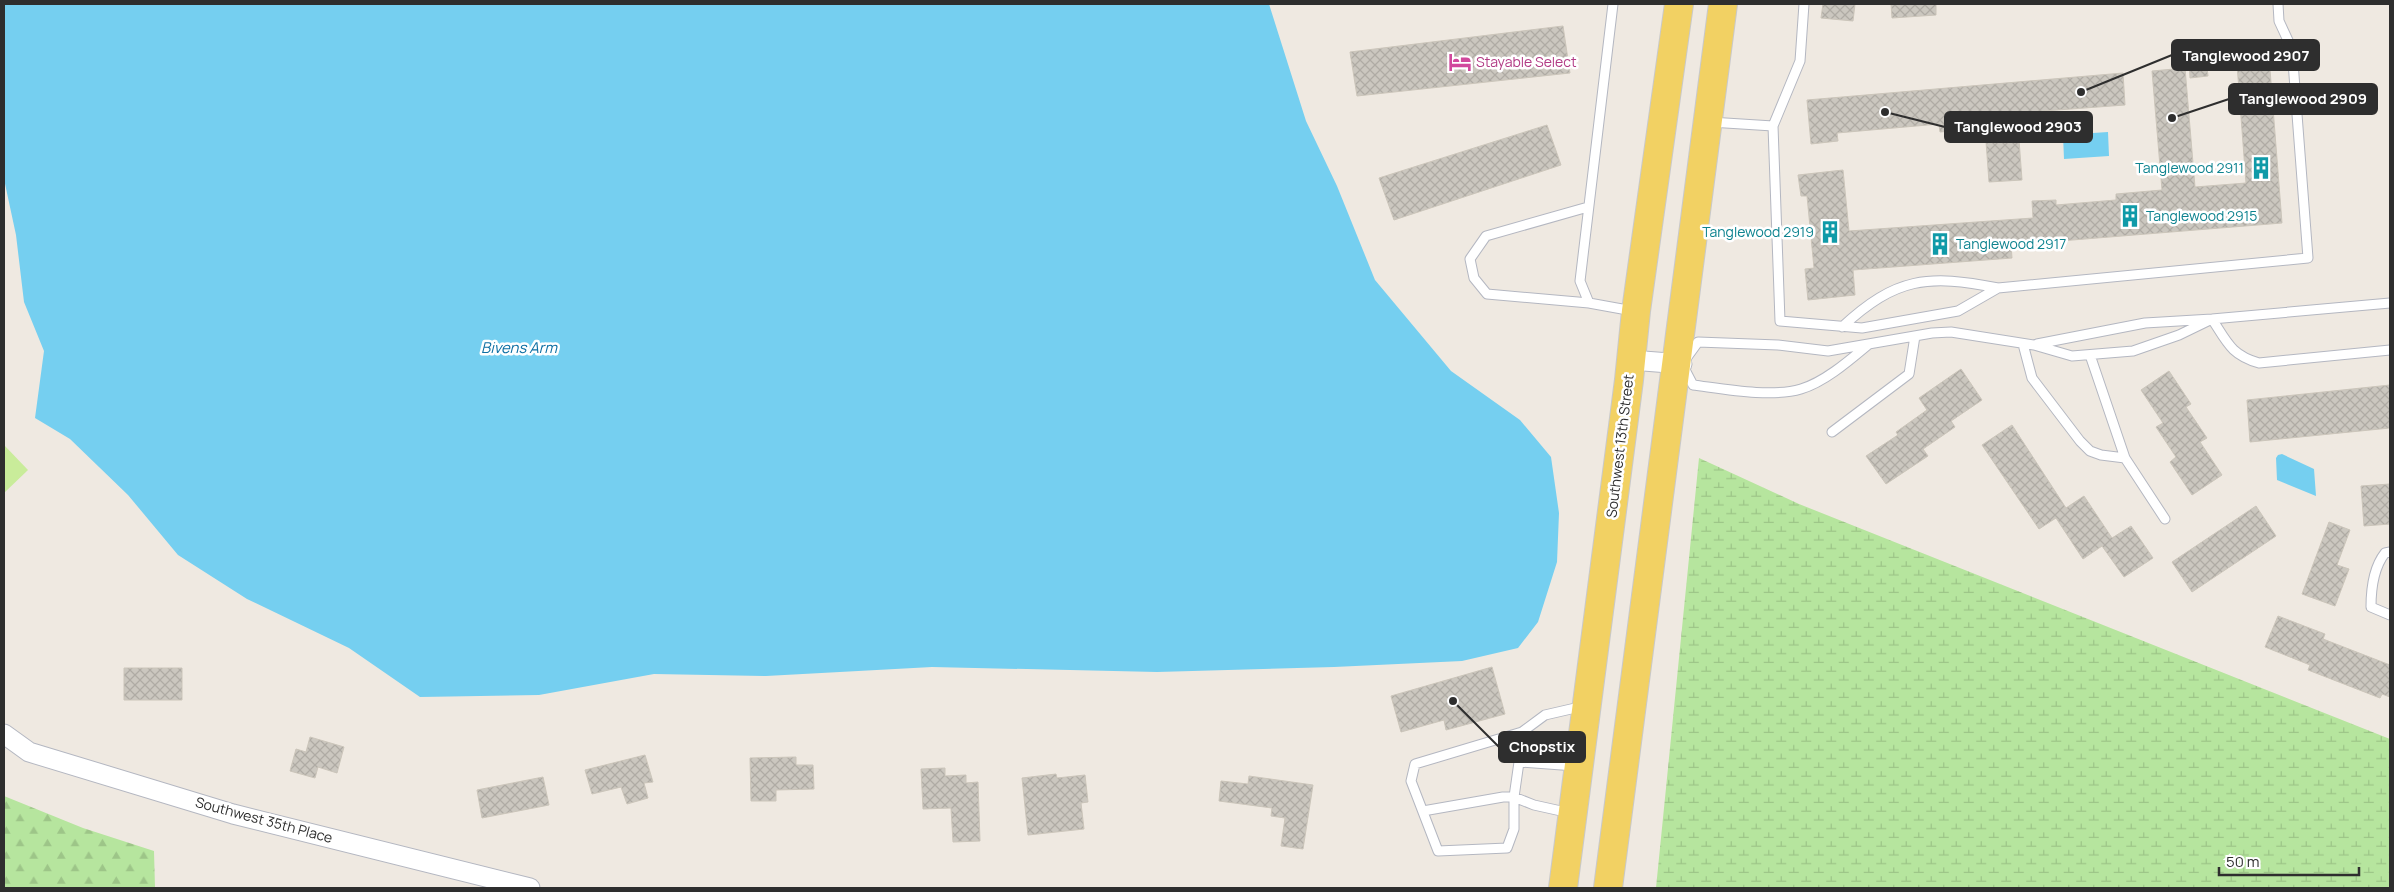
<svg xmlns="http://www.w3.org/2000/svg" width="2394" height="892" viewBox="0 0 2394 892" font-family="Manrope,sans-serif">
	<style>
		.forest { fill: url(#forest-firs) }
		.wetland { fill: url(#wetland-marsh) }
		.pitch { fill: #c9ec9a }
		.water { fill: #75cff0 }
		.building { fill: url(#building-cross-hatch); stroke: #cbc5ba }
		.lines { fill: none; stroke-linecap: round; stroke-linejoin: round }
		.service-casing { stroke: #b4b7c1; stroke-width: 11 }
		.minor-casing { stroke: #b4b7c1; stroke-width: 21 }
		.primary-casing { stroke: #c9c9c9; stroke-width: 30 }
		.service { stroke: #fff; stroke-width: 9 }
		.minor { stroke: #fff; stroke-width: 19 }
		.primary { stroke: #f2d163; stroke-width: 28 }
		.labels { text-anchor: middle; stroke-width: 5; stroke-linejoin: round; paint-order: stroke }
		.hotel-label { font-size: 14px; fill: #b23c85; stroke: #fff; text-anchor: start }
		.culture-label { font-size: 14px; fill: #0d838f; stroke: #fff; text-anchor: end }
		.street-label { font-size: 14px; fill: #2e2e2e; stroke: #fff }
		.water-label { font-size: 15px; font-style: italic; fill: #0d6fa3; stroke: #fff }
		.leader { fill: none; stroke: #2e2e2e; stroke-width: 2 }
		.callout-dot { fill: #2e2e2e; stroke: #fff; stroke-width: 2 }
		.callout { fill: #2e2e2e; stroke: #2e2e2e; stroke-width: 2 }
		.callout-label { font-size: 15px; text-anchor: middle; font-weight: bold; fill: #fff }
	</style>
	<defs>
		<pattern id="forest-firs" width="22" height="20" patternUnits="userSpaceOnUse" patternTransform="scale(1.25)"><rect width="22" height="20" fill="#b6e59e"/><path d="M5 1l3.5 6h-7zM16 11l3.5 6h-7z" fill="#9dc588"/></pattern>
		<pattern id="wetland-marsh" width="20" height="14" patternUnits="userSpaceOnUse" patternTransform="scale(1.25)"><rect width="20" height="14" fill="#b6e59e"/><path d="M1 5h8M5 5V1M11 12h8M15 12V8" fill="none" stroke="#9dc588"/></pattern>
		<pattern id="building-cross-hatch" width="8" height="8" patternUnits="userSpaceOnUse" patternTransform="scale(1.25)"><rect width="8" height="8" fill="#cbc7bf"/><path d="M0 0l8 8M0 8l8-8" fill="none" stroke="#afaba4"/></pattern>
	</defs>
	<rect width="100%" height="100%" fill="#efe9e1"/>
	<!-- forest -->
	<path class="forest" d="M4,796l79,32 71,23 1,37h-151z"/>
	<!-- wetland -->
	<path class="wetland" d="M1699,458l100,46 591,235v149h-734z"/>
	<!-- pitch -->
	<path class="pitch" d="M4,445l24,25 -24,23z"/>
	<!-- water -->
	<path class="water" d="M4,4h1265l37,117 31,65 38,94 76,91 69,49 31,37 8,56 -2,49 -19,60 -20,26 -56,13 -128,6 -177,5 -225,-5 -166,9 -112,-2 -115,21 -119,2 -71,-49 -102,-49 -69,-44 -50,-60 -58,-56 -35,-21 9,-67 -20,-49 -8,-67 -12,-56z
		M2108,132l1,24 -45,3 -1,-24z
		M2282,454l32,15 2,27 -39,-16 -1,-22 2,-3z"/>
	<!-- building -->
	<path class="building" d="M1823,4h32l-2,17 -32,-3z
		M1891,4h45v11l-44,3z
		M1563,26l7,47 -213,23 -7,-44z
		M2228,40v7l40,-3 14,179 -271,22 1,13 -159,12 2,25 -47,5 -3,-31 9,-1 -7,-72h-6l-3,-21 45,-5 6,61 184,-13 -1,-17 24,-1v5l60,-5v-6l46,-4 -10,-119 33,-3 10,119 51,-4 -9,-119 -30,3 1,9 -18,2 -2,-35z
		M2123,73l2,32 -108,8 5,67 -33,2 -4,-54 -45,4 -1,-8 -102,9 1,8 -27,3 -4,-44z
		M1547,125l14,40 -167,55 -15,-42z
		M1961,369l21,31 -31,21 4,6 -32,22 5,7 -42,28 -20,-28 32,-21 -2,-3 31,-22 -8,-12z
		M2169,371l22,33 -5,3 21,31 -7,4 22,33 -30,20 -22,-33 6,-5 -20,-30 7,-4 -22,-33z
		M2390,385v43l-140,14 -3,-42z
		M2012,425l54,83 18,-12 28,42 19,-12 22,32 -29,19 -22,-31 -19,13 -27,-41 -17,11 -57,-84z
		M2390,484v40l-26,2 -3,-40z
		M2256,506l20,30 -84,56 -20,-30z
		M2329,522l21,8 -13,35 12,4 -14,37 -33,-12z
		M2278,616l47,18 -2,5 67,26v32l-8,-3 -2,4 -72,-28 2,-5 -45,-18z
		M1492,667l13,47 -59,16 -2,-10 -43,12 -10,-36z
		M124,668h58v32h-58z
		M310,737l34,10 -7,26 -19,-6 -3,11 -25,-7 6,-22 10,3z
		M645,755l8,27 -9,1 4,15 -21,6 -6,-17 -29,7 -7,-24z
		M796,757v8h17l1,24 -38,1v11h-25l-1,-43z
		M945,768v8l21,-1v8l12,-1 2,59 -27,1 -2,-34 -28,1 -2,-40z
		M1056,774l1,4 28,-3 3,27 -7,1 3,26 -56,6 -6,-57z
		M1249,776l64,9 -10,64 -22,-3 4,-28 -14,-2 1,-8 -53,-7 2,-20 27,3z
		M543,777l6,28 -67,13 -5,-28z"/>
	<g class="lines">
		<defs>
			<path id="service" d="M1613,4l-33,277 9,22 44,8
				M1804,4l-4,57 -27,65 7,195 82,7 96,-17 40,-23 310,-30 -16,-209 -13,-28 -1,-17
				M1710,122l63,4
				M1588,207l-102,29 -16,23 4,19 13,16 102,9
				M2212,319c15,23 19,36 47,44l131,-13
				M1842,327c54,-50 86,-53 156,-39
				M1869,344c-18,15 -44,38 -68,45 -30,9 -77,0 -108,-4l-11,-21 16,-22 80,3 50,6 104,-18 19,-1 83,13 38,11 61,-5 46,-16 33,-16
				M2023,344l9,34 48,63 10,10 11,4 24,3 40,61
				M2037,344l108,-21 67,-4 178,-16
				M2090,355l35,103
				M1832,432l77,-58 6,-38
				M2390,552l-5,1c-11,14 -14,37 -14,54l19,8
				M1519,762l3,-30
				M1423,811l80,-14h11v32l-7,19 -69,3 -27,-70 4,-17 107,-32 23,-17 39,-9
				M1570,813l-36,-8 -20,-8 5,-35 56,4"/>
			<path id="minor" d="M1631,360l51,4
				M4,734l25,18 204,62 297,74"/>
			<path id="primary" d="M1563,888l66,-508 7,-69 43,-307
				M1608,888l115,-884"/>
		</defs>
		<!-- service casing -->
		<use href="#service" class="service-casing"/>
		<!-- minor casing -->
		<use href="#minor" class="minor-casing"/>
		<!-- primary casing -->
		<use href="#primary" class="primary-casing"/>
		<!-- service -->
		<use href="#service" class="service"/>
		<!-- minor -->
		<use href="#minor" class="minor"/>
		<!-- primary -->
		<use href="#primary" class="primary"/>
	</g>
	<!-- icons -->
	<defs>
		<symbol id="hotel-bare" viewBox="-9 -9 18 18"><path d="M-6-4.5h1.5V1H6V5H4.5V3h-9V5H-6ZM-4 0a1.8 1.8 0 1 1 3.6 0ZM.5 0V-2.5h3Q6-2.5 6 0Z" fill="#d1479c" stroke="#fff" stroke-width="2.5" paint-order="stroke"/></symbol>
		<symbol id="building-bare" viewBox="-9 -9 18 18"><path d="M-4-6H4V6H1V3H-1V6H-4ZM-2.5-4.3h1.7v1.8h-1.7ZM.8-4.3h1.7v1.8H.8ZM-2.5-1h1.7V.8h-1.7ZM.8-1h1.7V.8H.8Z" fill="#0f9aa8" stroke="#fff" stroke-width="2.5" paint-order="stroke"/></symbol>
	</defs>
	<g fill-rule="evenodd">
		<use href="#hotel-bare" x="1444" y="46" width="32" height="32"/>
		<use href="#building-bare" x="2245" y="152" width="32" height="32"/>
		<use href="#building-bare" x="2114" y="200" width="32" height="32"/>
		<use href="#building-bare" x="1814" y="216" width="32" height="32"/>
		<use href="#building-bare" x="1924" y="228" width="32" height="32"/>
	</g>
	<g class="labels">
		<!-- hotel labels -->
		<g class="hotel-label">
			<text x="1476" y="67">Stayable Select</text>
		</g>
		<!-- culture labels -->
		<g class="culture-label">
			<text x="2244" y="173">Tanglewood 2911</text>
			<text x="2146" y="221" text-anchor="start">Tanglewood 2915</text>
			<text x="1814" y="237">Tanglewood 2919</text>
			<text x="1956" y="249" text-anchor="start">Tanglewood 2917</text>
		</g>
		<!-- street labels -->
		<g class="street-label">
			<text transform="translate(1620 446) rotate(-83)" y="5">Southwest 13th Street</text>
			<text transform="translate(264 820) rotate(15)" y="5">Southwest 35th Place</text>
		</g>
		<!-- water labels -->
		<g class="water-label">
			<text x="519" y="353">Bivens Arm</text>
		</g>
	</g>
	<!-- callouts -->
	<path class="leader" d="M2081 92L2172 55M2172 118L2229 99M1885 112L1945 127M1453 701L1499 747"/>
	<g class="callout-dot">
		<circle cx="2081" cy="92" r="5"/>
		<circle cx="2172" cy="118" r="5"/>
		<circle cx="1885" cy="112" r="5"/>
		<circle cx="1453" cy="701" r="5"/>
	</g>
	<g class="callout">
		<rect x="2172" y="40" width="147" height="30" rx="5"/>
		<rect x="2229" y="84" width="148" height="30" rx="5"/>
		<rect x="1945" y="112" width="147" height="30" rx="5"/>
		<rect x="1499" y="732" width="86" height="30" rx="5"/>
	</g>
	<g class="callout-label">
		<text x="2246" y="61">Tanglewood 2907</text>
		<text x="2303" y="104">Tanglewood 2909</text>
		<text x="2018" y="132">Tanglewood 2903</text>
		<text x="1542" y="752">Chopstix</text>
	</g>
	<!-- border -->
	<rect width="2394" height="892" fill="none" stroke="#2e2e2e" stroke-width="10"/>
	<!-- scale -->
	<path d="M2219 867v8h140v-8" fill="none" stroke="#2e2e2e" stroke-width="2.5"/>
	<text x="2226" y="867" font-size="15" fill="#2e2e2e" stroke="#ffffff" stroke-width="4" paint-order="stroke">50 m</text>
</svg>
